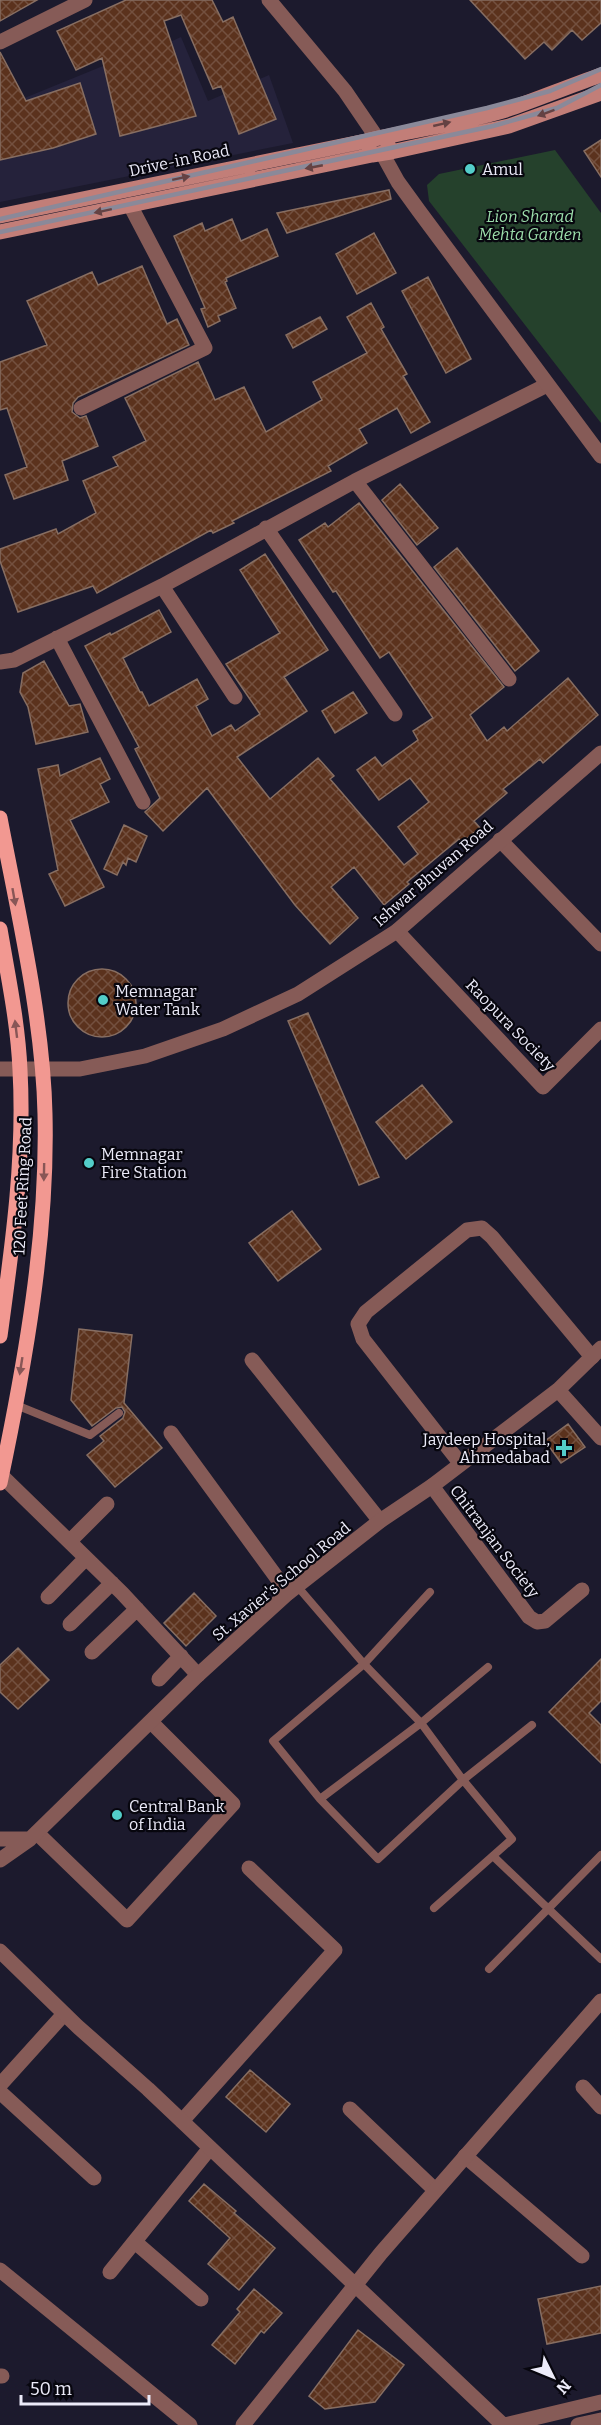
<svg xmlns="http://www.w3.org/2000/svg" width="601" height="2425" viewBox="0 0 601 2425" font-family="Bitter,serif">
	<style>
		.built { fill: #25223b }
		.park { fill: #25412c }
		.building { fill: url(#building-cross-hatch); stroke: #876e62; stroke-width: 1.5 }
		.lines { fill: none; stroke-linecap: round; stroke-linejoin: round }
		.service { stroke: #865b57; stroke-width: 8 }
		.minor { stroke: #865b57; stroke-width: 15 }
		.tertiary { stroke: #865b57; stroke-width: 15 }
		.secondary { stroke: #c27e78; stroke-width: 15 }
		.primary { stroke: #f29891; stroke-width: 15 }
		.rail { stroke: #8a8999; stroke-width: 4.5 }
		.oneway { fill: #644243 }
		.oneway2 { fill: #885656 }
		.poi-dot { fill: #53cdc9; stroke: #07060e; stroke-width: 2 }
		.labels { text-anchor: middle; stroke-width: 4.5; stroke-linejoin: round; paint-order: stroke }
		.street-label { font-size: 16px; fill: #ecebf9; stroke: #07060e }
		.poi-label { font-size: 16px; fill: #ecebf9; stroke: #07060e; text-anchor: start }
		.park-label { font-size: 16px; font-style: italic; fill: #9ddfac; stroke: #07060e }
	</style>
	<defs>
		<pattern id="building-cross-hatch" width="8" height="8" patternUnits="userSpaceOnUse" patternTransform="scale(1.5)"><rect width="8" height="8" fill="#5b321d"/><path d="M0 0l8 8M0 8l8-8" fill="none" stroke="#73503f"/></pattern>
	</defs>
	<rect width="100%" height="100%" fill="#1c1a2d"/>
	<!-- built -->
	<path class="built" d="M181,37l27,64 61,-26 24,68 -293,59v-94l125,-51 3,4z"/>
	<!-- park -->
	<path class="park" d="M555,150l46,63v210l-172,-222 -2,-16 12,-11z"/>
	<!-- building -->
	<path class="building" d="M0,0h37l-37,21z
		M126,0h86l11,22 10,-5 43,102 -37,15 -18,-48 -8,3 -32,-74 -17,6 32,95 -76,20 -18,-78 -26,12 -19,-39z
		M470,0h131v23l-19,17 -10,-10 -20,20 -8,-8 -19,17z
		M0,52l26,49 54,-18 16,51 -43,14 -53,12z
		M601,140v37l-17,-26z
		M389,190l2,9 -104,34 -10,-20z
		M232,219l9,22 26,-12 11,27 -52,22 1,3 -2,1 11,26 -18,8 2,5 -12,6 -7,-18 4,-1 -31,-72 28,-13 3,8z
		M374,233l22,40 -39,21 -21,-40z
		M142,266l25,58 10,-5 12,26 -111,52 -5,6 -1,9 8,6 6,-2 12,30 -36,15 6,19 -54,19 -9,-24 22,-8 -20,-59 -7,2v-48l47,-17 -20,-44 65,-29 6,13z
		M428,277l43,82 -25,14 -44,-82z
		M371,303l13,24 -3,2 26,45 -4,2 27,46 -19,11 -14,-25 -38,21 8,14 -39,23 3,5 -99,50 2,2 -21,10 -2,-3 -114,63 -4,-7 -75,26 -18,-51v-12l56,-20 2,5 38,-21 -13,-32 35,-15 -5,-9 33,-16 -21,-43 73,-36 17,38 29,-13 22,45 56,-32 -9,-18 54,-29 -20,-36z
		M320,317l7,12 -34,19 -7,-13z
		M400,484l38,44 -21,17 -35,-45z
		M359,503l145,184 -34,28 17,26 17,-14 3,4 61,-53 30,37 -55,48 -3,-4 -37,30 4,4 -33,28 6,7 -18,14 -3,-3 -52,43 2,2 -25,21 -30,-38 -23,20 27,31 -28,26 -35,-39 -88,-117 -44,43 -18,-19 15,-14 -25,-49 4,-2 -54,-101 25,-13 1,2 48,-25 12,22 -48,26 17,34h2l7,14 48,-27 11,20 -12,7 16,30 19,-11 4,6 25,-17 -34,-50 54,-31 -40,-63 25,-16 63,96 -44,27 23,34 -70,46 33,42 48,-41 16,18 -4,3 74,86 14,-11 -20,-27 31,-25 -19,-24 -31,22 -22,-30 18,-13 7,9 36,-26 -5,-9 20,-13 -44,-66 -9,6 -44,-67 -3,1 -34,-52 26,-17 3,4z
		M457,548l82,103 -24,20 -81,-104z
		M44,661l25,45 11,-2 8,28 -52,12 -8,-37 -8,-15 3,-19z
		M353,692l14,21 -32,20 -13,-22z
		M100,758l10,21 -10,5 9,18 -39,18 34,67 -39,19 -16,-32 9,-4 -20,-101 20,-4 2,11z
		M124,825l23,11 -11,26 -8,-4 -2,7 -3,-3 -6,13 -13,-6z
		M68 1003a34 34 0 1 1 68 0a34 34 0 1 1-68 0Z
		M308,1013l71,164 -20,8 -71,-164z
		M422,1085l30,37 -46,37 -30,-37z
		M292,1211l29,38 -43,32 -29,-38z
		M79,1329l53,6 -8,68 38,45 -47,39 -28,-32 17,-14 -4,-5 23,-18 2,-6 -3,-5 -6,1 -24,18 -21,-26z
		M568,1424l17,23 -24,16 -16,-22z
		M194,1593l22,23 -30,30 -22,-23z
		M18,1648l31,32 -31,29 -18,-17v-27z
		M601,1659v42l-12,12 12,12v38l-52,-51z
		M250,2070l40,34 -24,28 -40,-35z
		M204,2184l32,27 -2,2 41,35 -36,42 -31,-26 22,-26 -41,-37z
		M601,2286v47l-54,11 -9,-45z
		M254,2289l28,24 -18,20 -3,-2 -26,33 -23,-19 28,-33 -3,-3z
		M358,2330l46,35 -29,37 -50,7 -16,-13z"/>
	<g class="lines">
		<!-- service -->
		<path class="service" d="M16,1405l74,30 29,-22
			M297,1586l67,78 57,59 42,57 49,59 -78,69
			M430,1592l-66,72 -91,77 47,58 58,60 85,-79 69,-55
			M320,1799l101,-76 67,-56
			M493,1856l108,103
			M489,1969l112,-114"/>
		<!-- minor -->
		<path class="minor" d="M0,42l85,-42
			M81,408l124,-60 -75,-143
			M355,481l154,198
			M266,528l129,186
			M162,586l73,111
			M57,638l86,164
			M0,662l14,-2 148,-74 193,-105 192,-96
			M500,840l101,104
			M397,931l146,156 58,-58
			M252,1360l128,161
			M171,1433l117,160
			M460,1463l-97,-124 -5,-15 8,-12 101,-82 15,-2 10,9 100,120
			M2,1476l120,117 76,82
			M432,1486l97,131 8,5 8,-1 37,-31
			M70,1541l37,-37
			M48,1597l38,-39
			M70,1624l42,-41
			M92,1652l45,-43
			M159,1679l22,-23
			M37,1833l90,87 106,-116 -82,-82
			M0,2085l64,-71
			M583,2087l18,20
			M0,2092l94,86
			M350,2109l85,81
			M182,2121l153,-171 -86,-82
			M465,2156l117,100
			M135,2242l66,57
			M0,2270l190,155
			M110,2272l100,-124
			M0,2376h2"/>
		<!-- tertiary -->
		<path class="tertiary" d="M269,0l76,91 32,47
			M382,153l16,29 21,29 182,245
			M0,1069h80l65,-13 78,-27 75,-35 99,-63 204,-178
			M558,1390l43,48
			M0,1839h30
			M0,1860l30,-21 168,-164 90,-82 92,-72 52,-35 126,-96 43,-42
			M0,1951l77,75 71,63 355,336
			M243,2425l138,-172 220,-252
			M505,2425l96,-23
			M578,2425l23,-5"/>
		<!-- secondary -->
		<path class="secondary" d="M385,137l6,15 -19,3 -6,-14c46,-11 94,-17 140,-31 32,-11 63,-24 95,-35
			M391,152l118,-26 92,-33
			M0,216l366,-75
			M0,232l372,-77"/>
		<!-- primary -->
		<path class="primary" d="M0,818c18,95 43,201 45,296 3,122 -20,250 -45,369
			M0,929c8,47 18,94 20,141 5,89 -8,178 -20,266"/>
		<!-- rail -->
		<path class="rail" d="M0,219l487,-111 63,-17 51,-22
			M0,232l493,-106 64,-18 44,-23"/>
	</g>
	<!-- one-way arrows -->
	<defs><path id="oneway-solid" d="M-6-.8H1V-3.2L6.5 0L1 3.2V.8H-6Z" transform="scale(1.5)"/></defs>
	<g class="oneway">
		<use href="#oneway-solid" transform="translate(546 113) rotate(160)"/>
		<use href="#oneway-solid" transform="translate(442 124) rotate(-13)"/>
		<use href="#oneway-solid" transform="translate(314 167) rotate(169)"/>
		<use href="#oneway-solid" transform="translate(181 178) rotate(-12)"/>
		<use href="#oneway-solid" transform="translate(103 211) rotate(168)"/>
	</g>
	<g class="oneway2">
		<use href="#oneway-solid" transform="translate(14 897) rotate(80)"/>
		<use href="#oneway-solid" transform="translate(16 1029) rotate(-97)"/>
		<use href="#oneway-solid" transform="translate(44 1172) rotate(91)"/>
		<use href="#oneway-solid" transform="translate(21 1366) rotate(99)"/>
	</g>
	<!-- markers -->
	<g class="poi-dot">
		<circle cx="470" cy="169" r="6"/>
		<circle cx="103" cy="1000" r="6"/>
		<circle cx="89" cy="1163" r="6"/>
		<path d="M561 1439h6v6h6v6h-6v6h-6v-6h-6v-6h6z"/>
		<circle cx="117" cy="1815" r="6"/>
	</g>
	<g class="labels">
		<!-- street labels -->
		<g class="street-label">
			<text transform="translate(179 160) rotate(-12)" y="6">Drive-in Road</text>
			<text transform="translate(433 873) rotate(-41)" y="6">Ishwar Bhuvan Road</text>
			<text transform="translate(511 1025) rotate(46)" y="6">Raopura Society</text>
			<text transform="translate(22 1186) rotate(-87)" y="6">120 Feet Ring Road</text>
			<text transform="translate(495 1541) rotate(53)" y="6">Chitranjan Society</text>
			<text transform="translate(281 1581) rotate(-40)" y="6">St. Xavier's School Road</text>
		</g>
		<!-- poi labels -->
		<g class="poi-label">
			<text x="482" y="175">Amul</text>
			<text x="115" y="997">Memnagar<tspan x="115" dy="18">Water Tank</tspan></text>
			<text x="101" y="1160">Memnagar<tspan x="101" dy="18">Fire Station</tspan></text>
			<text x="550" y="1445" text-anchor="end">Jaydeep Hospital,<tspan x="550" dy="18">Ahmedabad</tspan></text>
			<text x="129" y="1812">Central Bank<tspan x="129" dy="18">of India</tspan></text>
		</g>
		<!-- park labels -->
		<g class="park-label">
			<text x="530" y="222">Lion Sharad<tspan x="530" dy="18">Mehta Garden</tspan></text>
		</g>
	</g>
	<!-- north arrow -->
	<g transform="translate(553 2377) rotate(133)" stroke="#07060e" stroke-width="4.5" paint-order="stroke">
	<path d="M0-4.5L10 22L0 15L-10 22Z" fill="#ecebf9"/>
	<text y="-9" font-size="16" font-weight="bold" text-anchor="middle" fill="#ecebf9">N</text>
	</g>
	<!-- scale -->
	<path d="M21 2395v9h128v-9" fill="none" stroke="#ecebf9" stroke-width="3"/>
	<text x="30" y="2395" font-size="18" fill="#ecebf9" stroke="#07060e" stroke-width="4.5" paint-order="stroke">50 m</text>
</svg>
